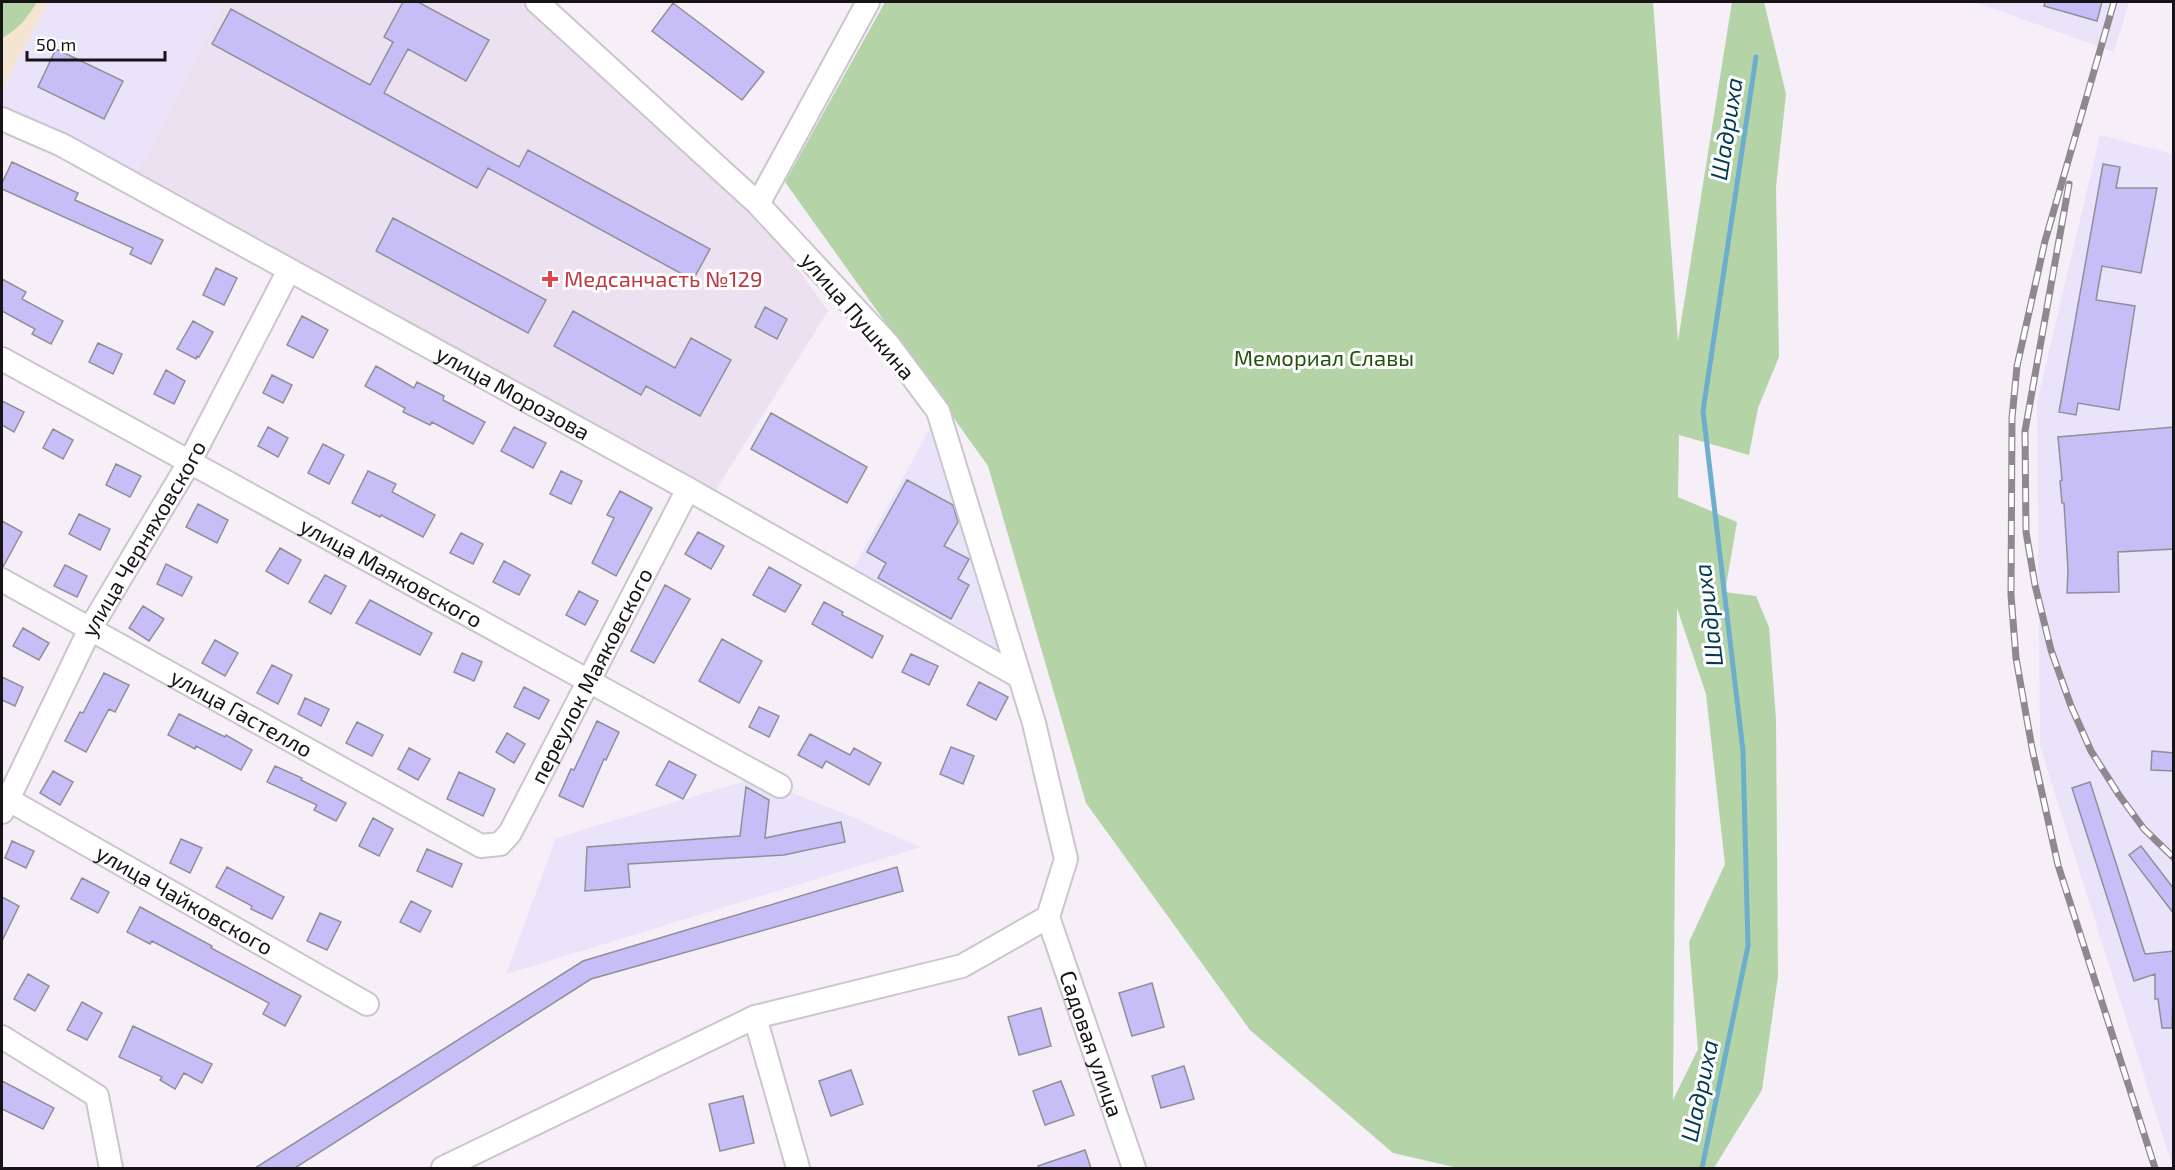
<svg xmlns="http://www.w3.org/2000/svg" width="2175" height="1170" viewBox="0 0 2175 1170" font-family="'Exo 2',sans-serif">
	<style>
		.built { fill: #ece1f1 }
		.industrial { fill: #e9e4fa }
		.education { fill: #f4e5d3 }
		.green { fill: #b4d4a8; fill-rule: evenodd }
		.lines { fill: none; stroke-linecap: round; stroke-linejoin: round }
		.stream { stroke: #6eaecd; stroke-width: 5 }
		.building { fill: #c7bef8; stroke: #908f99; stroke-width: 1.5 }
		.minor-casing { stroke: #ccc5ce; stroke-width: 26 }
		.minor { stroke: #fff; stroke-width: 22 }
		.rail-casing { stroke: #8e898f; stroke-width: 7 }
		.rail { stroke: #fff; stroke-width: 4.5; stroke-dasharray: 14; stroke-linecap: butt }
		.health-dot { fill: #e0444e; stroke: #fff; stroke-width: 2 }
		.labels { text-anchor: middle; stroke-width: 6; stroke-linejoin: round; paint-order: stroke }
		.health-label { font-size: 22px; fill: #be3a42; stroke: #fff; text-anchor: start }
		.street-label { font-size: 22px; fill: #171417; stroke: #fff }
		.park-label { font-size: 22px; fill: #24520b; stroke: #fff }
		.water-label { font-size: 24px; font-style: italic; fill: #003b51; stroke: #fff }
	</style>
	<rect width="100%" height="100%" fill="#f6eff8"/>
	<!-- built -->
	<path class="built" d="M224,2h304l160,150 94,94 46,65 -116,185 -585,-304z"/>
	<!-- industrial -->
	<path class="industrial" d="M48,2h176l-97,190 -125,-66v-36z
		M1975,2h154l-15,50z
		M2100,135l73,19v1014l-133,-422 -3,-344z
		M934,421l56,171 9,64 -147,-85z
		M755,778l90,36 76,33 -415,127 50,-136z"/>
	<!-- education -->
	<path class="education" d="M2,2h46l-46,88z"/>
	<!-- green -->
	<path class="green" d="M2,2h35c-10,16 -18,27 -35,36z
		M885,2h768l25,339 54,-339h32l22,92 -10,93 3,170 -21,51 -9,47 -70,-20 -1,62 59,25 -12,70 31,4 13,31 7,92 2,257 -16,114 -48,78h-256l-65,-15 -143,-123 -164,-227 -98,-337 -203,-284zM1677,608l29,86 19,170 -36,78 9,107 -25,51z"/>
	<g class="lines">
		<!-- stream -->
		<path class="stream" d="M1702,1168l46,-222 -5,-195 -40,-340 53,-354"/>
	</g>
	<!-- building -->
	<path class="building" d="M403,2h15l71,38 -23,41 -58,-32 -24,44 135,74 9,-17 182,99 -17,31 -205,-112 -11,20 -265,-144 19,-35 139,76 23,-43 -9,-5z
		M2045,2h57l-5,19 -53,-15z
		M673,3l91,69 -22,28 -90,-69z
		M56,49l67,32 -19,38 -66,-32z
		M12,162l66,31 -3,7 88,40 -12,24 -21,-10 3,-6 -131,-59v-6z
		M2103,164l17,3 -4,21h41l-16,85 -39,-7 -6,34 39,6 -16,104 -41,-7 -2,12 -17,-3z
		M393,218l153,82 -18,33 -152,-82z
		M216,268l21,10 -13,27 -21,-10z
		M2,279l24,13 -4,7 41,22 -12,23 -19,-10 3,-5 -33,-18z
		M765,307l22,12 -10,20 -22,-12z
		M573,311l102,57 16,-30 40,22 -31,56 -54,-30 -5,9 -87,-49z
		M302,316l26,14 -15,28 -26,-13z
		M193,321l20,11 -14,25 -2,-1 -1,3 -19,-10z
		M98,343l24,11 -9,20 -24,-12z
		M376,366l38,22 3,-6 27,14 -1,4 42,22 -12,22 -41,-22 -2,3 -27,-13 2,-4 -40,-22z
		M166,370l19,11 -11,23 -20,-10z
		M272,375l20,10 -9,18 -20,-10z
		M2,401l22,11 -10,20 -12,-7z
		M771,413l96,54 -20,36 -96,-54z
		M268,427l20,11 -10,19 -20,-11z
		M514,427l32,16 -13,25 -32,-17z
		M2174,427v122l-56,3 1,40 -52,1 1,-23 -4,-67h-2l-2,-22 2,-1 -4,-43z
		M53,429l20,11 -10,19 -20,-11z
		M323,444l21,11 -15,29 -21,-11z
		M116,464l25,12 -11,21 -24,-12z
		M368,471l28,13 -4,8 43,23 -12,22 -42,-22 -1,2 -28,-14z
		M561,471l21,10 -11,23 -21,-10z
		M907,480l46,25 5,17 -14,24 25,13 -11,20 11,6 -18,34 -73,-41 8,-15 -19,-11z
		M620,491l32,17 -36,68 -24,-13 22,-45 -7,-3z
		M198,504l30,16 -11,23 -31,-16z
		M79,514l31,15 -10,21 -31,-16z
		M2,521l20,11 -19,35h-1z
		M698,532l26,14 -13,23 -26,-15z
		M461,533l22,11 -10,20 -23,-11z
		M280,548l21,12 -13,24 -22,-13z
		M504,561l26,14 -11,20 -26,-13z
		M166,564l26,13 -10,19 -25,-12z
		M65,565l22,11 -10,21 -23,-11z
		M769,567l32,18 -16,27 -32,-17z
		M325,575l21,11 -15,28 -22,-12z
		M665,585l25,14 -36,64 -23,-12z
		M579,591l19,10 -13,24 -19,-10z
		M370,600l62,33 -12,22 -64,-32z
		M824,602l19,10 -1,3 41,21 -11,22 -60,-34z
		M143,606l21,13 -15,22 -20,-13z
		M23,628l26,15 -10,17 -26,-14z
		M722,639l40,22 -23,42 -40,-22z
		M215,640l23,13 -13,23 -23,-13z
		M462,653l20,9 -8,19 -20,-9z
		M911,654l27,12 -9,19 -27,-13z
		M272,665l20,10 -14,29 -21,-11z
		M104,673l25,12 -14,27 -6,-3 -23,43 -21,-11 15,-29 3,1z
		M2,677l21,10 -8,19 -13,-6z
		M979,682l29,15 -12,23 -29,-15z
		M524,687l25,13 -10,19 -25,-12z
		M305,698l24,11 -8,17 -23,-12z
		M759,707l20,9 -10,21 -20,-10z
		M179,714l46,23 1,-2 26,15 -11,20 -45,-24 -1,3 -27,-14z
		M597,721l22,11 -13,28 -2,-1 -21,48 -24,-11 12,-27 3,1z
		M357,722l26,13 -11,21 -26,-13z
		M507,733l18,11 -11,19 -18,-11z
		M810,734l40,21 4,-7 27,15 -12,22 -43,-24 -4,7 -24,-13z
		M951,747l23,9 -11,28 -23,-10z
		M409,748l21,11 -12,21 -20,-11z
		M2152,751l22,2v18l-23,-1z
		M669,761l27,14 -13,24 -27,-14z
		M275,766l27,12 -1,2 45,23 -10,18 -22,-11 3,-5 -50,-23z
		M53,771l20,11 -13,23 -20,-12z
		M459,772l36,17 -12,27 -36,-17z
		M2090,782l55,172 29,-3 -2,77h-10l-4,-29h-3v-25l-21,7 -62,-193z
		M746,787l23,13 -4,38 76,-16 4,20 -61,13 -156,9 2,23 -45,4 2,-44 153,-11z
		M373,818l20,11 -14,27 -20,-10z
		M181,839l21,9 -12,25 -20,-10z
		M12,841l22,10 -8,17 -21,-10z
		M2141,846l33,43v25l-45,-59z
		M427,849l35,15 -10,23 -35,-16z
		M227,867l57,30 -12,22 -21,-10 1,-3 -36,-19z
		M897,867l6,24 -312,88 -296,189h-40l328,-207z
		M82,878l27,14 -11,21 -27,-14z
		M2,897l17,9 -17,35z
		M411,901l20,10 -11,21 -20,-10z
		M140,907l72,39 -1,2 90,48 -16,30 -22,-12 6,-11 -117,-62 -2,3 -23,-12z
		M320,913l21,9 -14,28 -20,-9z
		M28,974l21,12 -14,25 -21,-12z
		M1152,983l12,44 -32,9 -13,-43z
		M82,1002l20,11 -15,27 -20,-10z
		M1041,1008l10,38 -32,9 -11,-38z
		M133,1026l79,38 -10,19 -18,-10 -9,16 -15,-9 2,-3 -43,-20z
		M1184,1066l10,33 -33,9 -9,-32z
		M851,1070l12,34 -32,12 -12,-35z
		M2,1081l52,27 -11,21 -41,-20z
		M1061,1081l13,34 -29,10 -12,-34z
		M743,1096l11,47 -34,8 -11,-47z
		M1085,1150l6,18h-52l-1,-2z"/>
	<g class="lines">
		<defs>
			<g id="minor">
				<path id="s1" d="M2,119l60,26 626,344 332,188"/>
				<path d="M758,204l110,-202"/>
				<path id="s2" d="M2,359l778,427"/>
				<path id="s3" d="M2,580l479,266 19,-2 10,-11 178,-344"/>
				<path id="s4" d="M2,796l365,208"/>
				<path id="s5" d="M2,812l88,-183 99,-166 100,-193"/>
				<path id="s6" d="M1048,917l86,251"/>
				<path d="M755,1017l43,151"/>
				<path d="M2,1037l95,59 14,72"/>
				<path d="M443,1168l312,-151 207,-51 86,-49 18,-58 -32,-136 -96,-312 -50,-67 -130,-140 -221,-202"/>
			</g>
		</defs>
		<!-- minor casing -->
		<use href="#minor" class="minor-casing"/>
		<!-- minor -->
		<use href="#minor" class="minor"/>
		<defs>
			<path id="rail" d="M2114,2l-69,239 -28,125 -5,52 -1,177 5,63 16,90 26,117 97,303
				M2069,184l-44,247 1,101 9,53 16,65 20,56 20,45 28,44 25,34 30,29"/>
		</defs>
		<!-- rail casing -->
		<use href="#rail" class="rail-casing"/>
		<!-- rail -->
		<use href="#rail" class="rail"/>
	</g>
	<!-- markers -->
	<path class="health-dot" d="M547 270h6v6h6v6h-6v6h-6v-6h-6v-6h6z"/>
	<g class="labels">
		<!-- health labels -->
		<g class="health-label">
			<text x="564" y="287">Медсанчасть №129</text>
		</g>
		<!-- street labels -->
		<g class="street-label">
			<text transform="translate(858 316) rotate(49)" y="8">улица Пушкина</text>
			<text dy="8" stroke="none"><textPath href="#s1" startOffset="580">улица Морозова</textPath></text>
			<text dy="8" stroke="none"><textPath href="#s5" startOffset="308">улица Черняховского</textPath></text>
			<text dy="8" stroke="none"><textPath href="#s2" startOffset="444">улица Маяковского</textPath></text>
			<text dy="8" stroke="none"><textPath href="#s3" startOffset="759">переулок Маяковского</textPath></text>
			<text dy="8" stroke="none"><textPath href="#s3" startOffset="274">улица Гастелло</textPath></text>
			<text dy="8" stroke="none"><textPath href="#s4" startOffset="210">улица Чайковского</textPath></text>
			<text dy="8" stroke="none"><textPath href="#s6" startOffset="134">Садовая улица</textPath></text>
		</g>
		<!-- park labels -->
		<g class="park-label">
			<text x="1324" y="366">Мемориал Славы</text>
		</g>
		<!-- water labels -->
		<g class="water-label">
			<text transform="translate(1727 129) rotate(-81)" y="8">Шадриха</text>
			<text transform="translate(1709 615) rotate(-97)" y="8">Шадриха</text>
			<text transform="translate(1700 1091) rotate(-78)" y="8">Шадриха</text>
		</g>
	</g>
	<!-- border -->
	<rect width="2175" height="1170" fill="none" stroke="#171417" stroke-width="6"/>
	<!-- scale -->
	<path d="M27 51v9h138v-9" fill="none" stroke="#171417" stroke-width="3"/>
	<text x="36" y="51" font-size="18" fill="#171417" stroke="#ffffff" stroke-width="4.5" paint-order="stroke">50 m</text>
</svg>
